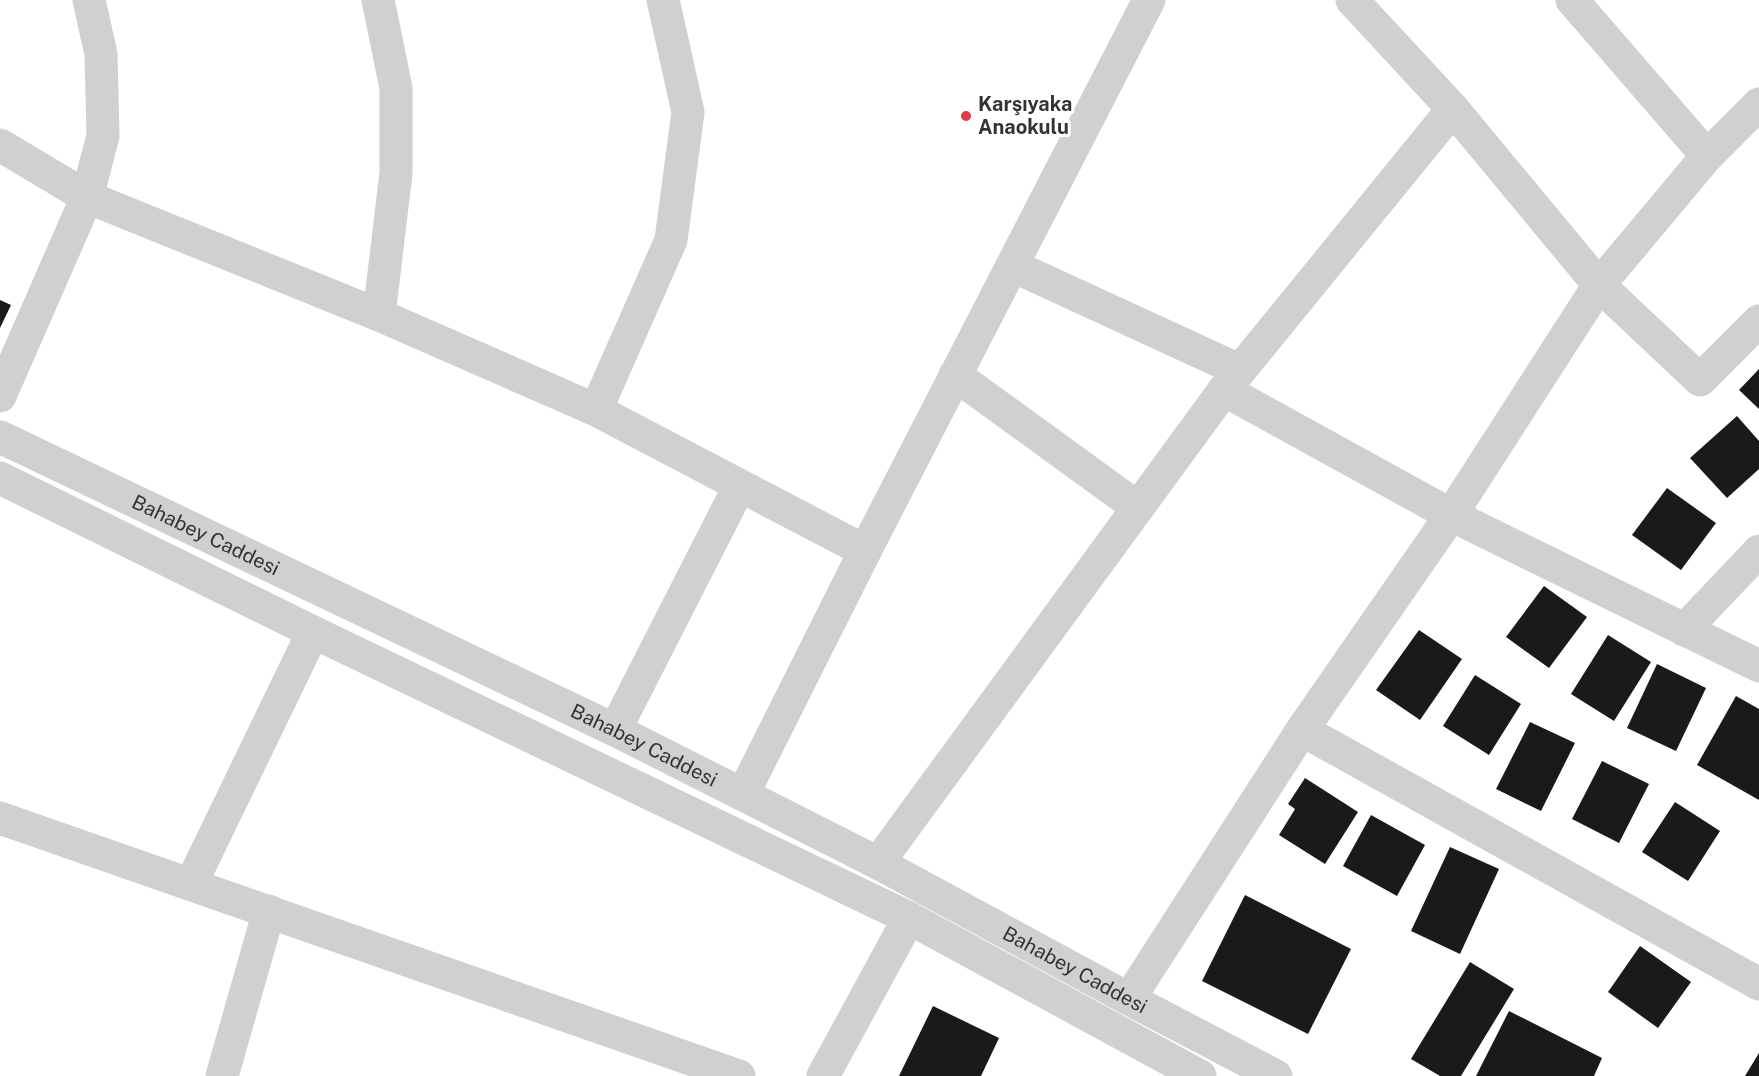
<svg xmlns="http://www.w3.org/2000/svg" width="1759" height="1076" viewBox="0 0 1759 1076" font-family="'Public Sans',sans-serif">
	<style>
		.building { fill: #1a1a1a }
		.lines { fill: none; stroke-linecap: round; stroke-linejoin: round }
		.minor { stroke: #d0d0d0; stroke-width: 33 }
		.poi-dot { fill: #e63946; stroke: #fff; stroke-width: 2 }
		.labels { text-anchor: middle; stroke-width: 6; stroke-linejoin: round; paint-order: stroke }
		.poi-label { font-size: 20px; font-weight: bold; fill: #333; stroke: #fff; text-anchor: start }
		.street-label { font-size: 20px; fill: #333; stroke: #fff }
	</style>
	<rect width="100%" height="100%" fill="#fff"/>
	<!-- building -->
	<path class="building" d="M0,300l11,5 -11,23z
		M1759,369v40l-20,-19z
		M1737,416l22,25v28l-32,29 -37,-40z
		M1667,488l49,35 -35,47 -49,-35z
		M1544,586l43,31 -38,51 -43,-31z
		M1419,630l43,29 -42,61 -44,-30z
		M1608,635l43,27 -37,59 -43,-27z
		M1657,664l49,24 -30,63 -49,-23z
		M1475,675l46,29 -32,51 -46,-29z
		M1736,696l23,13v91l-62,-35z
		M1530,722l45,21 -34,68 -45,-22z
		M1602,761l47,23 -30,59 -47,-24z
		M1305,778l53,34 -33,52 -46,-29 16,-26 -7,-5z
		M1675,802l45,29 -32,50 -46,-29z
		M1371,815l54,30 -28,51 -54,-30z
		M1450,847l49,22 -39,85 -49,-23z
		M1245,895l106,54 -43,85 -106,-53z
		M1640,946l51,36 -33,46 -50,-36z
		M1470,962l44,27 -53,87h-21l-29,-17z
		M933,1006l66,32 -18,38h-82z
		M1509,1011l93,47 -8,18h-118z
		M1759,1053v23h-14z"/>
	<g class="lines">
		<!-- minor -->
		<g class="minor">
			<path d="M378,0l18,88v85l-17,142"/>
			<path d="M1352,0l101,109 146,176 101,95 59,-59"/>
			<path d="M1572,0l135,156"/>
			<path d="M0,145l87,52 292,118 217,95 269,141"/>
			<path d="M1013,266l226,104"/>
			<path d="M955,375l182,132"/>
			<path d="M1224,390l227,125 308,151"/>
			<path d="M0,396l87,-199 16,-61 -2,-82 -12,-54"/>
			<path d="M596,410l75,-170 17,-128 -25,-112"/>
			<path id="s1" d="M0,437l615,293 263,133 251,136 147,77"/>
			<path d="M0,478l313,154 596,286 291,158"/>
			<path d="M1684,630l75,-79"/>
			<path d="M615,730l124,-243"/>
			<path d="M1302,730l457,254"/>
			<path d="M743,794l122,-243 284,-551"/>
			<path d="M0,818l739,258"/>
			<path d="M878,863l346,-473 229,-281"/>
			<path d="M191,884l122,-252"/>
			<path d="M1129,999l173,-269 149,-215 148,-230 108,-129 52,-52"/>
			<path d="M222,1076l47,-165"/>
			<path d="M823,1076l86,-158"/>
		</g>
	</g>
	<!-- markers -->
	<circle class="poi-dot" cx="966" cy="116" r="6"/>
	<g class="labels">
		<!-- poi labels -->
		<g class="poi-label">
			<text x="978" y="111">Karşıyaka<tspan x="978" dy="23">Anaokulu</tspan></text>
		</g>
		<!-- street labels -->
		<g class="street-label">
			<text dy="7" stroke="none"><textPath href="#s1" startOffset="228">Bahabey Caddesi</textPath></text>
			<text dy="7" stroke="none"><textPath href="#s1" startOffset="714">Bahabey Caddesi</textPath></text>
			<text dy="7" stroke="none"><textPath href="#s1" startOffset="1200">Bahabey Caddesi</textPath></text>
		</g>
	</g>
</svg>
